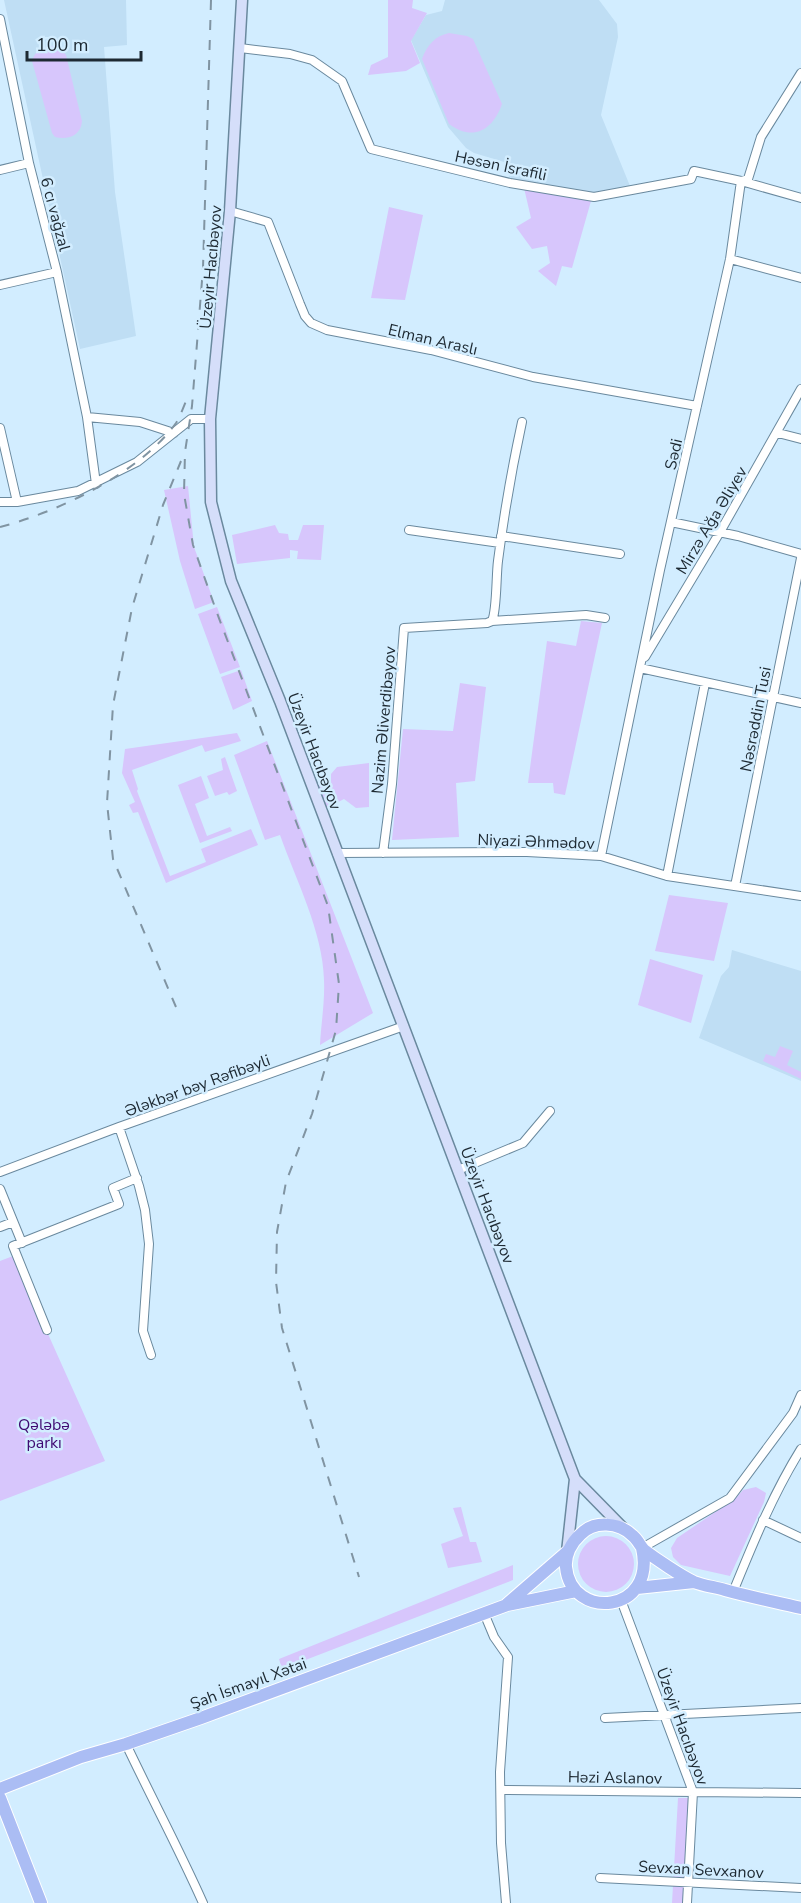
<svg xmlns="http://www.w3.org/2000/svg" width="801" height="1903" viewBox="0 0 801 1903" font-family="'Nunito Sans',sans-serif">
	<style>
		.built { fill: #bfdef4 }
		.green { fill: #d7c6fc }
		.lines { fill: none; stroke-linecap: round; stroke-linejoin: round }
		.minor-casing { stroke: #6a899e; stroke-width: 10 }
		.secondary-casing { stroke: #6a899e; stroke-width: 13 }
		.primary-casing { stroke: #fff; stroke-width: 14 }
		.minor { stroke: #fff; stroke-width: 8 }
		.secondary { stroke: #d5defa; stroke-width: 10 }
		.primary { stroke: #abbdf4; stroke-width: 12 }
		.rail { stroke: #8094a2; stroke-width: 2; stroke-dasharray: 10 10; stroke-linecap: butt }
		.labels { text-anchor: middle; stroke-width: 5; stroke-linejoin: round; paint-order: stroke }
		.street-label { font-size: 16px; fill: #1d2932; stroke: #d2edff }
		.park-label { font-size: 16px; fill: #3f0a72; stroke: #d2edff }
	</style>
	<rect width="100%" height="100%" fill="#d2edff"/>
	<!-- built -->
	<path class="built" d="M4,0h122l1,45 -23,2 11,145 21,144 -56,13z
		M445,0h154l18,24 1,13 -17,78 29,71 -36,8 -85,-16 2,-14 -37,-11 -8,-5 -18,-21 -37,-87 15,-25 16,-4z
		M732,950l69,21v110l-102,-43 22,-62 8,-9z"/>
	<!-- green -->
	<path class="green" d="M388,0h25l-1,8 15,5 -16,28 9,22 -14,8 -38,4 3,-10 17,-8z
		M449,33l18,3 6,3 29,65c-9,26 -29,38 -53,20l-27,-65c5,-14 13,-23 27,-26z
		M52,46l9,3 5,6 16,66c-1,15 -14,19 -27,16l-3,-4 -20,-72c3,-10 10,-14 20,-15z
		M524,188l67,13 -19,67 -10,-2 -6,20 -18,-15 12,-8 -3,-17 -15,3 -16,-22 15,-9z
		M389,207l34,8 -18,85 -34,-2z
		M188,486l6,61 20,55 -19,7 -15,-48 -16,-71z
		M275,525l4,8 9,1 1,6h9l5,-15h21l-3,35 -24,-1 1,-8 -8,-1v8l-53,6 -5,-29z
		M217,607l23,60 -20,7 -22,-60z
		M581,621l21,2 -37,172 -11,-2 -1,-10h-25l19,-142 29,5z
		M241,670l11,31 -19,9 -12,-33z
		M460,683l26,4 -11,94 -19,2 3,54 -67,3 11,-111 50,2z
		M237,733l4,8 -36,11 -3,-7 -70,25 6,19 -1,2 33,85 36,-14 -5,-13 50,-20 7,16 -92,38 -28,-71 -5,1 -4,-8 6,-3 -13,-29 3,-24z
		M267,741l106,272 -53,32c1,-21 5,-43 4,-65 -1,-48 -28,-100 -44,-145l-15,5 -31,-85z
		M225,757l12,34 -8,4 -2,-3 -12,4 -8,-20 16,-6 -2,-11z
		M369,763v44l-13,1 -12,-9 -17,9 -10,-23 5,-4 9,6v-13l6,-7z
		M201,776l8,22 -14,6 12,32 23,-9 2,4 -32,12 -22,-58z
		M669,895l59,8 -14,58 -59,-10z
		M650,959l53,16 -12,48 -53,-18z
		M780,1046l13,5 -6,14 14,7v7l-38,-18 3,-7 9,3z
		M13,1256l92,205 -105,40v-240z
		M756,1487l10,6 -2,9 -34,74 -49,-11 -8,-8 -2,-9 6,-10 59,-40 7,-8z
		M461,1507l9,35h6l6,20 -34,6 -7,-24 22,-8 -10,-28z
		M578 1564a28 28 0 1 1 56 0a28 28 0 1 1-56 0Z
		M513,1565v15l-231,89 -3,-10z
		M678,1798h11l-5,105h-12z"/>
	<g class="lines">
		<defs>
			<path id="minor" d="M0,19l29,144 28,109 30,145 9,67
				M240,48l50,6 22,6 30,21 29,68 139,34 84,14 97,-18 3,-8 47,10 60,17
				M0,170l29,-7
				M230,211l38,11 32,82 5,12 6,7 16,7 104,20 102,27 164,29
				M730,259l71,19
				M0,285l57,-13
				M87,417l53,5 34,11
				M0,428l17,74
				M778,433l23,6
				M0,502h17l61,-11 59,-29 54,-43h19
				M671,522l67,14 63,18
				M409,530l91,13
				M501,536l119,18
				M492,621l94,-6 19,3
				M645,657l75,-125 81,-143
				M640,668l161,35
				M337,853l190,-1 74,4 66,20 134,20
				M383,853l9,-69 12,-156 83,-5 5,-2c5,-11 4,-45 6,-60 6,-47 14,-93 24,-139
				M601,856l59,-286 70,-311 11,-78 7,-2 13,-42 40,-64
				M667,876l38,-193
				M735,886l66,-328
				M119,1127l20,59 6,24 4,34 -6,87 8,24
				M458,1170l65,-27 27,-32
				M0,1172l119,-45 285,-101
				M0,1189l22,54
				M0,1227l13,-5
				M47,1330l-34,-84 106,-42 -6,-16 24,-10
				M763,1520l38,18
				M642,1548l88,-50 63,-85 8,-18
				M733,1592c20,-49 40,-98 68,-143
				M621,1600l72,192 -6,111
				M484,1613l10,24 14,20 -8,115 1,71 5,60
				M605,1718l196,-10
				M126,1744c25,53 53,105 77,159
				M502,1790l299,3
				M600,1878l201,10"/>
			<path id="secondary" d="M242,0l-12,211 -20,208 1,83 20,79 49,120 295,778
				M567,1552l8,-73 48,49"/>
			<path id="primary" d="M642,1548c15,66 -71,73 -76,19 -1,-12 5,-24 14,-32 14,-15 39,-13 53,1 5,4 7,10 11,14 12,9 37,26 50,32 10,4 21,5 31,8 25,7 51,12 76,18
				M637,1588l57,-6
				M507,1604l60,-52
				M0,1789l81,-32 45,-13 75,-26 306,-113 69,-14
				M0,1798l41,105"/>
		</defs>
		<!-- minor casing -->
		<use href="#minor" class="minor-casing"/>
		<!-- secondary casing -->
		<use href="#secondary" class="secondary-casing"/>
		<!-- primary casing -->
		<use href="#primary" class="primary-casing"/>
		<!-- minor -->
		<use href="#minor" class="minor"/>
		<!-- secondary -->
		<use href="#secondary" class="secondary"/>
		<!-- primary -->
		<use href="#primary" class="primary"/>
		<!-- rail -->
		<path class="rail" d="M211,0l-8,268 -11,138 -7,46 -1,42 9,51 24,68 111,293 11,78 -3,46 -24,84 -26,68 -9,50 -1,50 6,46 77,249
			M0,527c58,-15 140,-54 176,-104 5,-8 9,-20 13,-29
			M176,1007l-63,-148 -6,-56 6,-98 19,-97 31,-103 18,-44"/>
	</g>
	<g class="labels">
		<!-- street labels -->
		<g class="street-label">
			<text transform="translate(501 165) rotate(12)" y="6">Həsən İsrafili</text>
			<text transform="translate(56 214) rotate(75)" y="6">6 cı vağzal</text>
			<text transform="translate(210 267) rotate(-85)" y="6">Üzeyir Hacıbəyov</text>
			<text transform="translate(433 339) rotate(13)" y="6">Elman Araslı</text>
			<text transform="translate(673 454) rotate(-77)" y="6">Sədi</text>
			<text transform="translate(711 520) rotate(-59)" y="6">Mirzə Ağa Əliyev</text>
			<text transform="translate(755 719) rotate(-79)" y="6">Nəsrəddin Tusi</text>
			<text transform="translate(383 720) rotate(-85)" y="6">Nazim Əliverdibəyov</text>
			<text transform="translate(315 751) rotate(69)" y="6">Üzeyir Hacıbəyov</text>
			<text transform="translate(536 841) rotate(2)" y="6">Niyazi Əhmədov</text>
			<text transform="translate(197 1085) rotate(-20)" y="6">Ələkbər bəy Rəfibəyli</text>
			<text transform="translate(488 1205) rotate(69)" y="6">Üzeyir Hacıbəyov</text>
			<text transform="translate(248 1683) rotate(-20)" y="6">Şah İsmayıl Xətai</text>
			<text transform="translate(683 1726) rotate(70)" y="6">Üzeyir Hacıbəyov</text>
			<text transform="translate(615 1777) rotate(1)" y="6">Həzi Aslanov</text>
			<text transform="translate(701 1869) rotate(3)" y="6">Sevxan Sevxanov</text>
		</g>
		<!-- park labels -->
		<g class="park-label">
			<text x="44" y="1430">Qələbə<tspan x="44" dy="18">parkı</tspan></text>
		</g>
	</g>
	<!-- scale -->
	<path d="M27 51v9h114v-9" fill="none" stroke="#1d2932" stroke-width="3"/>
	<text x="36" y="51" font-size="18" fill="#1d2932" stroke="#d2edff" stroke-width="4.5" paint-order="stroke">100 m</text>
</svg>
